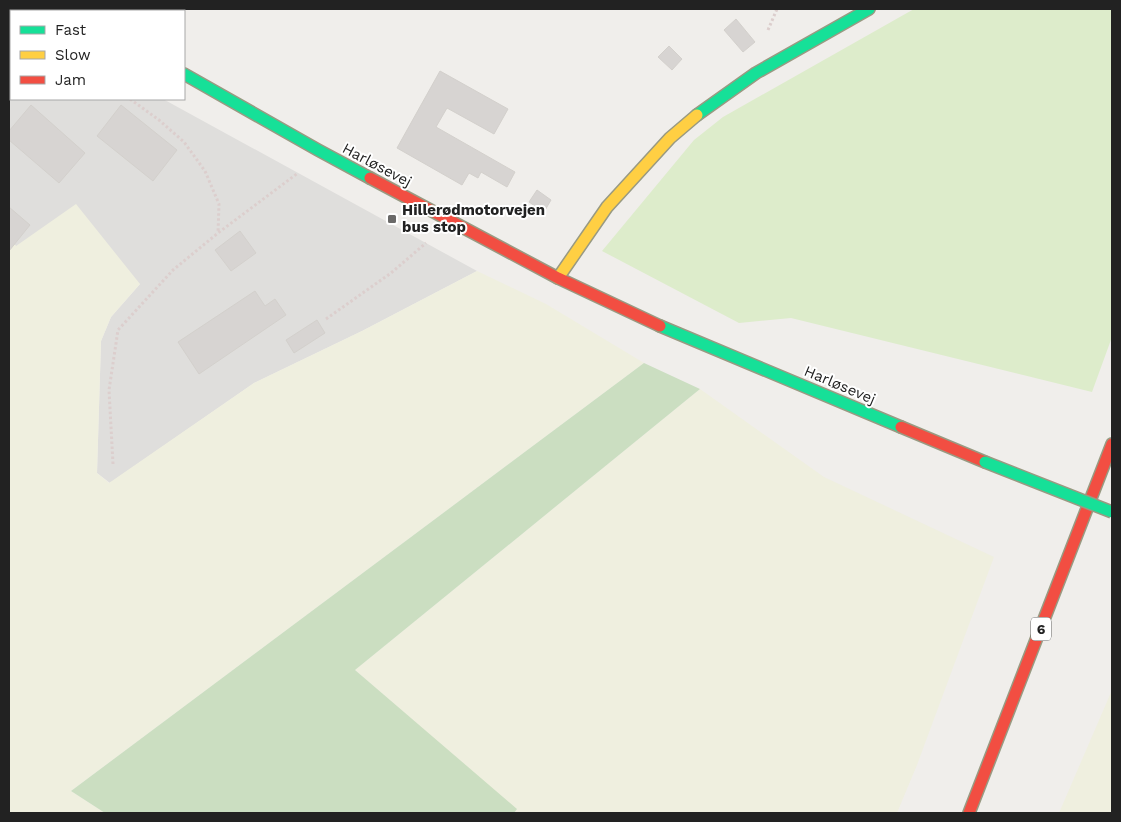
<svg xmlns="http://www.w3.org/2000/svg" width="1121" height="822" viewBox="0 0 1121 822" font-family="'Work Sans',sans-serif">
	<style>
		.residential { fill: #dfdedc }
		.farmland { fill: #efefdf }
		.grass { fill: #ddeccb }
		.forest { fill: #cbdec1 }
		.building { fill: #d7d4d2; stroke: #d3d0cc }
		.lines { fill: none; stroke-linecap: round; stroke-linejoin: round }
		.fast-casing { stroke: #999a82; stroke-width: 14 }
		.slow-casing { stroke: #999a82; stroke-width: 14 }
		.jam-casing { stroke: #999a82; stroke-width: 14 }
		.path { stroke: #dccecd; stroke-width: 3; stroke-dasharray: 2.5 2.5; stroke-linecap: butt }
		.fast { stroke: #16e098; stroke-width: 11 }
		.slow { stroke: #ffcf43; stroke-width: 11 }
		.jam { stroke: #f24e42; stroke-width: 11 }
		.fast-bridge-casing { stroke: #999a82; stroke-width: 14; stroke-linecap: butt }
		.fast-bridge { stroke: #16e098; stroke-width: 11 }
		.poi-dot { fill: #6a6968; stroke: #fff; stroke-width: 2 }
		.labels { text-anchor: middle; stroke-width: 4; stroke-linejoin: round; paint-order: stroke }
		.shield { fill: #fff; stroke: #646464; stroke-width: 1 }
		.shield-label { font-size: 14px; font-weight: bold; fill: #222 }
		.street-label { font-size: 15px; fill: #222; stroke: #fff }
		.poi-label { font-size: 15px; font-weight: bold; fill: #222; stroke: #fff; text-anchor: start }
	</style>
	<rect width="100%" height="100%" fill="#f0eeeb"/>
	<!-- residential -->
	<path class="residential" d="M11,28v71h152l314,172 -115,60 -108,52 -144,100 -13,-10 4,-132 10,-24 29,-33 -124,-38 -7,-6v-209z"/>
	<!-- farmland -->
	<path class="farmland" d="M76,204l64,80 -29,33 -10,24 -4,132 12,10 145,-100 108,-52 115,-60 69,33 98,59 -573,428 34,22h-96v-573l7,6z
		M700,389l124,88 170,80 -77,208 -20,48h-383l2,-3 -161,-140z
		M1112,690v123h-53z"/>
	<!-- grass -->
	<path class="grass" d="M914,9h198v328l-20,55 -301,-74 -52,5 -137,-72 92,-111 29,-23z"/>
	<!-- forest -->
	<path class="forest" d="M644,363l56,26 -345,281 162,139 -3,4h-409l-34,-22z"/>
	<!-- building -->
	<path class="building" d="M736,19l19,23 -12,10 -19,-22z
		M669,46l13,13 -10,11 -14,-13z
		M440,71l68,38 -14,25 -47,-26 -11,19 79,45 -8,15 -26,-15 -3,6 -9,-5 -7,12 -65,-37z
		M31,105l54,48 -26,30 -50,-43v-9z
		M121,105l56,45 -24,31 -56,-45z
		M537,190l14,10 -7,12 -15,-10z
		M9,207l21,18 -21,26z
		M240,231l16,22 -25,18 -16,-21z
		M255,291l10,15 10,-7 11,16 -87,59 -21,-32z
		M317,320l8,13 -31,20 -8,-13z"/>
	<g class="lines">
		<defs>
			<path id="fast" d="M68,9l4,2
				M184,74l134,76 52,28
				M697,115l59,-42 113,-64
				M660,326l241,101"/>
			<path id="slow" d="M558,278l49,-71 63,-69 27,-23"/>
			<path id="jam" d="M370,178l188,100 102,48
				M901,427l84,35
				M969,813l143,-369"/>
		</defs>
		<!-- fast casing -->
		<use href="#fast" class="fast-casing"/>
		<!-- slow casing -->
		<use href="#slow" class="slow-casing"/>
		<!-- jam casing -->
		<use href="#jam" class="jam-casing"/>
		<!-- path -->
		<path class="path" d="M29,9l4,2
			M124,9l4,2
			M768,30l9,-21
			M130,99l29,21 25,22 21,29 14,33 -1,29
			M326,319l65,-46 35,-30
			M113,464l-4,-74 9,-60 55,-60 45,-37 80,-60"/>
		<!-- fast -->
		<use href="#fast" class="fast"/>
		<!-- slow -->
		<use href="#slow" class="slow"/>
		<!-- jam -->
		<use href="#jam" class="jam"/>
		<defs>
			<path id="fast-bridge" d="M985,462l127,50"/>
		</defs>
		<!-- fast-bridge casing -->
		<use href="#fast-bridge" class="fast-bridge-casing"/>
		<!-- fast-bridge -->
		<use href="#fast-bridge" class="fast-bridge"/>
	</g>
	<!-- markers -->
	<rect class="poi-dot" x="387" y="214" width="10" height="10" rx="2.5"/>
	<g class="labels">
		<!-- shield labels -->
		<rect class="shield" x="1031" y="617.5" width="20" height="23" rx="4"/>
		<g class="shield-label">
			<text x="1041" y="634">6</text>
		</g>
		<!-- street labels -->
		<g class="street-label">
			<text transform="translate(377 165) rotate(28)" y="5">Harløsevej</text>
			<text transform="translate(840 385) rotate(23)" y="5">Harløsevej</text>
		</g>
		<!-- poi labels -->
		<g class="poi-label">
			<text x="402" y="215">Hillerødmotorvejen<tspan x="402" dy="17">bus stop</tspan></text>
		</g>
	</g>
	<!-- border -->
	<rect width="1121" height="822" fill="none" stroke="#222222" stroke-width="20"/>
	<!-- legend -->
	<rect x="10" y="10" width="175" height="90" fill="#ffffff" stroke="#a7a7a7"/>
	<rect x="20" y="26" width="25" height="8" fill="#16e098" stroke="#a7a7a7"/>
	<text x="55" y="35" font-size="15" fill="#222222">Fast</text>
	<rect x="20" y="51" width="25" height="8" fill="#ffcf43" stroke="#a7a7a7"/>
	<text x="55" y="60" font-size="15" fill="#222222">Slow</text>
	<rect x="20" y="76" width="25" height="8" fill="#f24e42" stroke="#a7a7a7"/>
	<text x="55" y="85" font-size="15" fill="#222222">Jam</text>
</svg>
